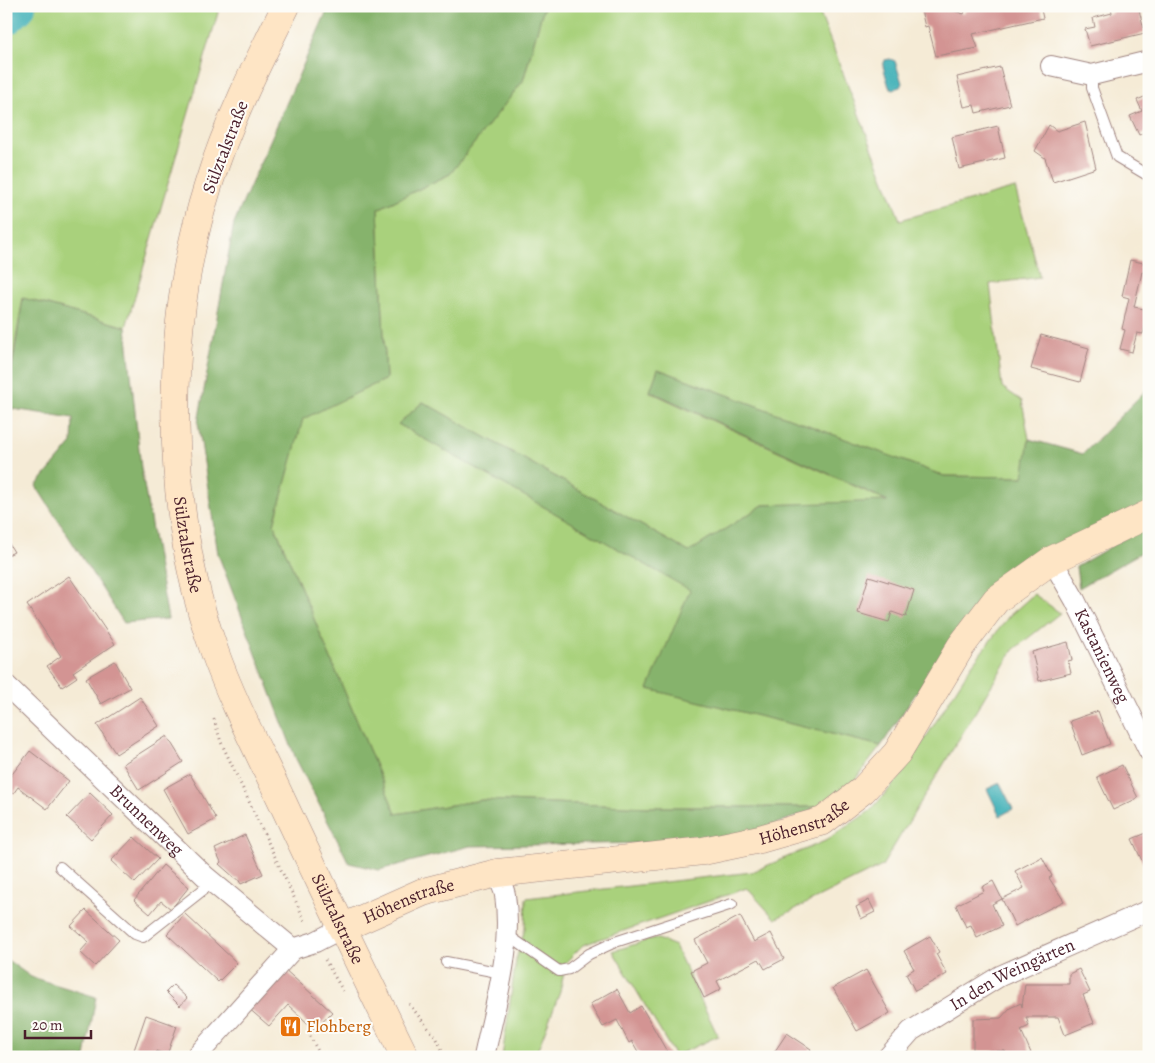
<svg xmlns="http://www.w3.org/2000/svg" width="1155" height="1063" viewBox="0 0 1155 1063" font-family="Alegreya,serif">
	<style>
		.green { fill: #a9d17c; stroke: #7a7854 }
		.forest { fill: #86b36c; stroke: #68694c }
		.water { fill: #3fb0b7; stroke: #446871 }
		.lines { fill: none; stroke-linecap: round; stroke-linejoin: round }
		.river { stroke: #3fb0b7; stroke-width: 40 }
		.building { fill: #d39493 }
		.service-casing { stroke: #a08580; stroke-width: 12 }
		.minor-casing { stroke: #a08580; stroke-width: 22 }
		.secondary-casing { stroke: #a08580; stroke-width: 29 }
		.path { stroke: #a08580; stroke-width: 3; stroke-dasharray: 1 4; stroke-linecap: butt }
		.service { stroke: #fff; stroke-width: 10 }
		.minor { stroke: #fff; stroke-width: 20 }
		.secondary { stroke: #fee5c5; stroke-width: 28 }
		.labels { text-anchor: middle; stroke-width: 4; stroke-linejoin: round; paint-order: stroke }
		.street-label { font-size: 18px; fill: #4a1f2b; stroke: #fdfcf7 }
		.food-label { font-size: 18px; fill: #c56008; stroke: #fdfcf7; text-anchor: start }
	</style>
	<rect width="100%" height="100%" fill="#fdfcf7"/>
	<filter id="ink" filterUnits="userSpaceOnUse"><feTurbulence type="fractalNoise" baseFrequency=".02" numOctaves="2"/><feDisplacementMap in="SourceGraphic" scale="10" xChannelSelector="R" yChannelSelector="G"/><feConvolveMatrix kernelMatrix="1 2 1 2 8 2 1 2 1" color-interpolation-filters="sRGB"/></filter>
	<filter id="wash" filterUnits="userSpaceOnUse"><feTurbulence type="fractalNoise" baseFrequency=".0096" numOctaves="4" result="noise"/><feDisplacementMap in="SourceGraphic" scale="20" xChannelSelector="R" yChannelSelector="G"/><feGaussianBlur stdDeviation="1.12" result="paint"/><feColorMatrix in="noise" values="0 0 0 0 0 0 0 0 0 0 0 0 0 0 0 0 0 1.4 0 .05"/><feComposite in="paint" operator="in"/></filter>
	<g filter="url(#wash)">
		<rect width="100%" height="100%" fill="#f5ebd6"/>
		<!-- green -->
		<path class="green" d="M6,6h214l-94,321 -103,-29 -17,99z
			M544,6h273l83,214 115,-32 25,89 -50,7 12,103 20,14 7,38 -5,38 -80,-1 -286,-107 -8,23 239,110 -126,3 -74,47 -266,-150 -25,22 293,166 -42,99 232,57 -27,35 -32,26h-175l-165,-7 -86,14 -122,-290 29,-106 83,-39 -8,-170 72,-35 73,-93z
			M1034,594l26,19 -47,37 -131,216 -107,53 -28,-31 -164,57 -17,17 -6,30 -25,65h-33l14,-97 9,-32 1,-30 226,-26 73,-31 45,-30 34,-39 67,-106 38,-50z
			M655,938l20,8 43,90 -43,20 -62,-105z"/>
		<!-- forest -->
		<path class="forest" d="M329,6h215l-21,75 -73,93 -72,35 8,170 -83,40 -29,105 122,290 86,-14 165,7h175l-63,23 -53,12 -236,4 -91,24 -30,-7 -53,-104 -78,-205 -20,-131 36,-200z
			M23,298l103,29 15,141 27,151 -44,4 -88,-137 36,-43 1,-25 -67,-10z
			M658,369l286,107 79,1 6,-38 54,15 66,-67v116l-193,130 -75,113 -233,-57 42,-99 -292,-166 25,-22 266,150 74,-47 125,-4 -238,-110z
			M1149,524v24l-70,40 -3,-21z
			M6,959l25,18 65,20 -11,60h-79z"/>
		<!-- water -->
		<path class="water" d="M890,59l5,2 7,22 -2,4 -7,2 -4,-2 -6,-21 2,-6z
			M1000,783l13,26 -13,7 -13,-27z"/>
		<g class="lines">
			<!-- river -->
			<path class="river" d="M6,15l10,-9"/>
		</g>
		<g id="blocks">
			<!-- building -->
			<path class="building" d="M939,6l25,8 3,-8h73l3,12 -70,16 5,14 -42,8 -8,-30 -3,1 -4,-17z
				M1111,6h27l7,27 -55,13 -5,-17 10,-2 -2,-9 19,-5z
				M1000,67l10,38 -34,8 -2,-8 -10,2 -7,-30z
				M1149,95v35l-10,5 -9,-19 12,-5 -5,-11z
				M1085,122l11,46 -43,14 -8,-24 -10,-7 14,-26 8,6z
				M998,126l7,32 -46,11 -7,-32z
				M1130,260l18,4 -3,9 -3,-1 -8,35 15,3 -6,24 -6,-1 -5,19 -12,-3 5,-19 -3,-1 7,-31 -7,-2z
				M1041,335l48,13 -9,34 -49,-13z
				M6,539l8,13 -8,4z
				M69,576l46,68 -42,28 4,5 -15,10 -15,-21 14,-10 -34,-51z
				M869,576l45,14 -8,27 -14,-5 -3,10 -31,-9z
				M1068,642l4,18 -4,1 3,12 -32,8 -7,-29z
				M115,661l15,27 -29,16 -15,-26z
				M140,697l19,29 -43,28 -19,-29z
				M1098,711l12,33 -28,11 -12,-34z
				M167,736l16,26 -44,28 -16,-26z
				M30,751l39,30 -22,28 -29,-22 -5,7 -7,-5v-7z
				M1122,765l16,33 -25,12 -16,-33z
				M190,774l26,45 -28,15 -25,-45z
				M90,793l23,22 -22,24 -24,-22z
				M1149,832v44l-17,-37z
				M245,835l18,39 -22,10 -3,-5h-2l-17,-15 2,-2 -6,-13z
				M134,837l24,22 -23,24 -24,-22z
				M1042,857l10,19 -3,2 15,23 -49,25 -13,-27 22,-11 -9,-17z
				M163,865l26,22 -18,22 -10,-8 -11,13 -16,-14z
				M993,881l9,18 -10,5 10,22 -25,12 -6,-13 -5,2 -10,-22 28,-14 -2,-4z
				M869,900l6,12 -14,7 -5,-12z
				M86,910l33,30 -24,26 -15,-14 9,-10 -18,-16z
				M185,914l52,49 -19,19 -51,-48z
				M740,916l14,26 17,-9 13,26 -19,10 -6,-10 -42,22 4,8 -17,9 -13,-27 16,-8 -12,-23z
				M930,936l9,16 -3,2 11,20 -32,17 -9,-17 8,-5 -10,-18z
				M283,968l49,44 -17,18 -27,-25 -19,21 -22,-19z
				M1079,969l11,23 -7,3 11,28 -29,12 -7,-18h-32l3,9 -8,4 10,23 -8,4h-15l-3,-6h-32v-32l28,-1 9,-10 11,-5 1,4 3,-23h44v-10z
				M866,970l24,43 -33,18 -24,-43z
				M173,985l14,13 -7,8 -14,-14z
				M617,989l13,24 11,-7 29,51h-29l-9,-16 -3,2 -12,-23 -14,7 -13,-23z
				M146,1015l31,11 -10,29 -11,-4 -2,6h-11l-10,-4z
				M787,1033l24,16 -2,4 6,4h-44z"/>
		</g>
	</g>
	<g filter="url(#ink)">
		<use href="#blocks" fill-opacity="0" stroke="#a08580" stroke-width="1"/>
		<g class="lines">
			<defs>
				<path id="service" d="M1092,75v13l25,69 32,19
					M60,867l75,67 8,3 70,-55
					M506,934l53,37 10,-2 20,-15 26,-12 117,-38
					M446,962l56,11"/>
				<g id="minor">
					<path d="M1051,66l41,9 57,-14"/>
					<path id="s1" d="M1052,560l23,40 74,151"/>
					<path id="s2" d="M6,685l199,191 88,73"/>
					<path d="M196,1057l97,-108 22,-7 27,-14"/>
					<path d="M484,1057c11,-52 29,-109 21,-162 -1,-7 -6,-15 -8,-22"/>
					<path id="s3" d="M888,1057l23,-26 89,-55 149,-66"/>
				</g>
				<g id="secondary">
					<path id="s4" d="M286,6c-29,58 -59,118 -78,180 -45,143 -44,323 6,464 18,51 44,100 67,149 40,86 82,172 124,258"/>
					<path id="s5" d="M342,928l81,-36 74,-19 206,-22 57,-12 63,-18 40,-31 34,-37 64,-107 35,-46 56,-40 97,-46"/>
				</g>
			</defs>
			<!-- service casing -->
			<use href="#service" class="service-casing"/>
			<!-- minor casing -->
			<use href="#minor" class="minor-casing"/>
			<!-- secondary casing -->
			<use href="#secondary" class="secondary-casing"/>
			<!-- path -->
			<path class="path" d="M214,719l7,23 85,181
				M325,960l18,31
				M409,1004l28,35 8,18
				M310,1036l11,21"/>
			<!-- service -->
			<use href="#service" class="service"/>
			<!-- minor -->
			<use href="#minor" class="minor"/>
			<!-- secondary -->
			<use href="#secondary" class="secondary"/>
		</g>
	</g>
	<!-- icons -->
	<defs>
		<symbol id="restaurant-square" viewBox="-11 -11 22 22"><rect x="-9" y="-9" width="18" height="18" rx="4" fill="#e8710a" stroke="#fdfcf7"/><path d="M-5-6h1v4h1v-4h1v4h1v-4h1v5L-1.5 .5V6h-2V.5L-5-1ZM5-6V6H3V1.5H1.5Q1.5-4 5-6Z" fill="#fff"/></symbol>
	</defs>
	<g fill-rule="evenodd">
		<use href="#restaurant-square" x="278" y="1014" width="25" height="25"/>
	</g>
	<g class="labels">
		<!-- street labels -->
		<g class="street-label">
			<text transform="translate(225 147) rotate(-69)" y="6">Sülztalstraße</text>
			<text dy="6" stroke="none"><textPath href="#s4" startOffset="559">Sülztalstraße</textPath></text>
			<text dy="6" stroke="none"><textPath href="#s1" startOffset="108">Kastanienweg</textPath></text>
			<text dy="6" stroke="none"><textPath href="#s5" startOffset="478">Höhenstraße</textPath></text>
			<text dy="6" stroke="none"><textPath href="#s2" startOffset="195">Brunnenweg</textPath></text>
			<text dy="6" stroke="none"><textPath href="#s5" startOffset="72">Höhenstraße</textPath></text>
			<text dy="6" stroke="none"><textPath href="#s4" startOffset="964">Sülztalstraße</textPath></text>
			<text dy="6" stroke="none"><textPath href="#s3" startOffset="151">In den Weingärten</textPath></text>
		</g>
		<!-- food labels -->
		<g class="food-label">
			<text x="306" y="1032">Flohberg</text>
		</g>
	</g>
	<!-- margin -->
	<rect width="1155" height="1063" fill="none" stroke="#fdfcf7" stroke-width="25"/>
	<!-- scale -->
	<path d="M25 1030v8h66v-8" fill="none" stroke="#4a1f2b" stroke-width="2.5"/>
	<text x="32" y="1030" font-size="15" fill="#4a1f2b" stroke="#fdfcf7" stroke-width="4" paint-order="stroke">20 m</text>
</svg>
